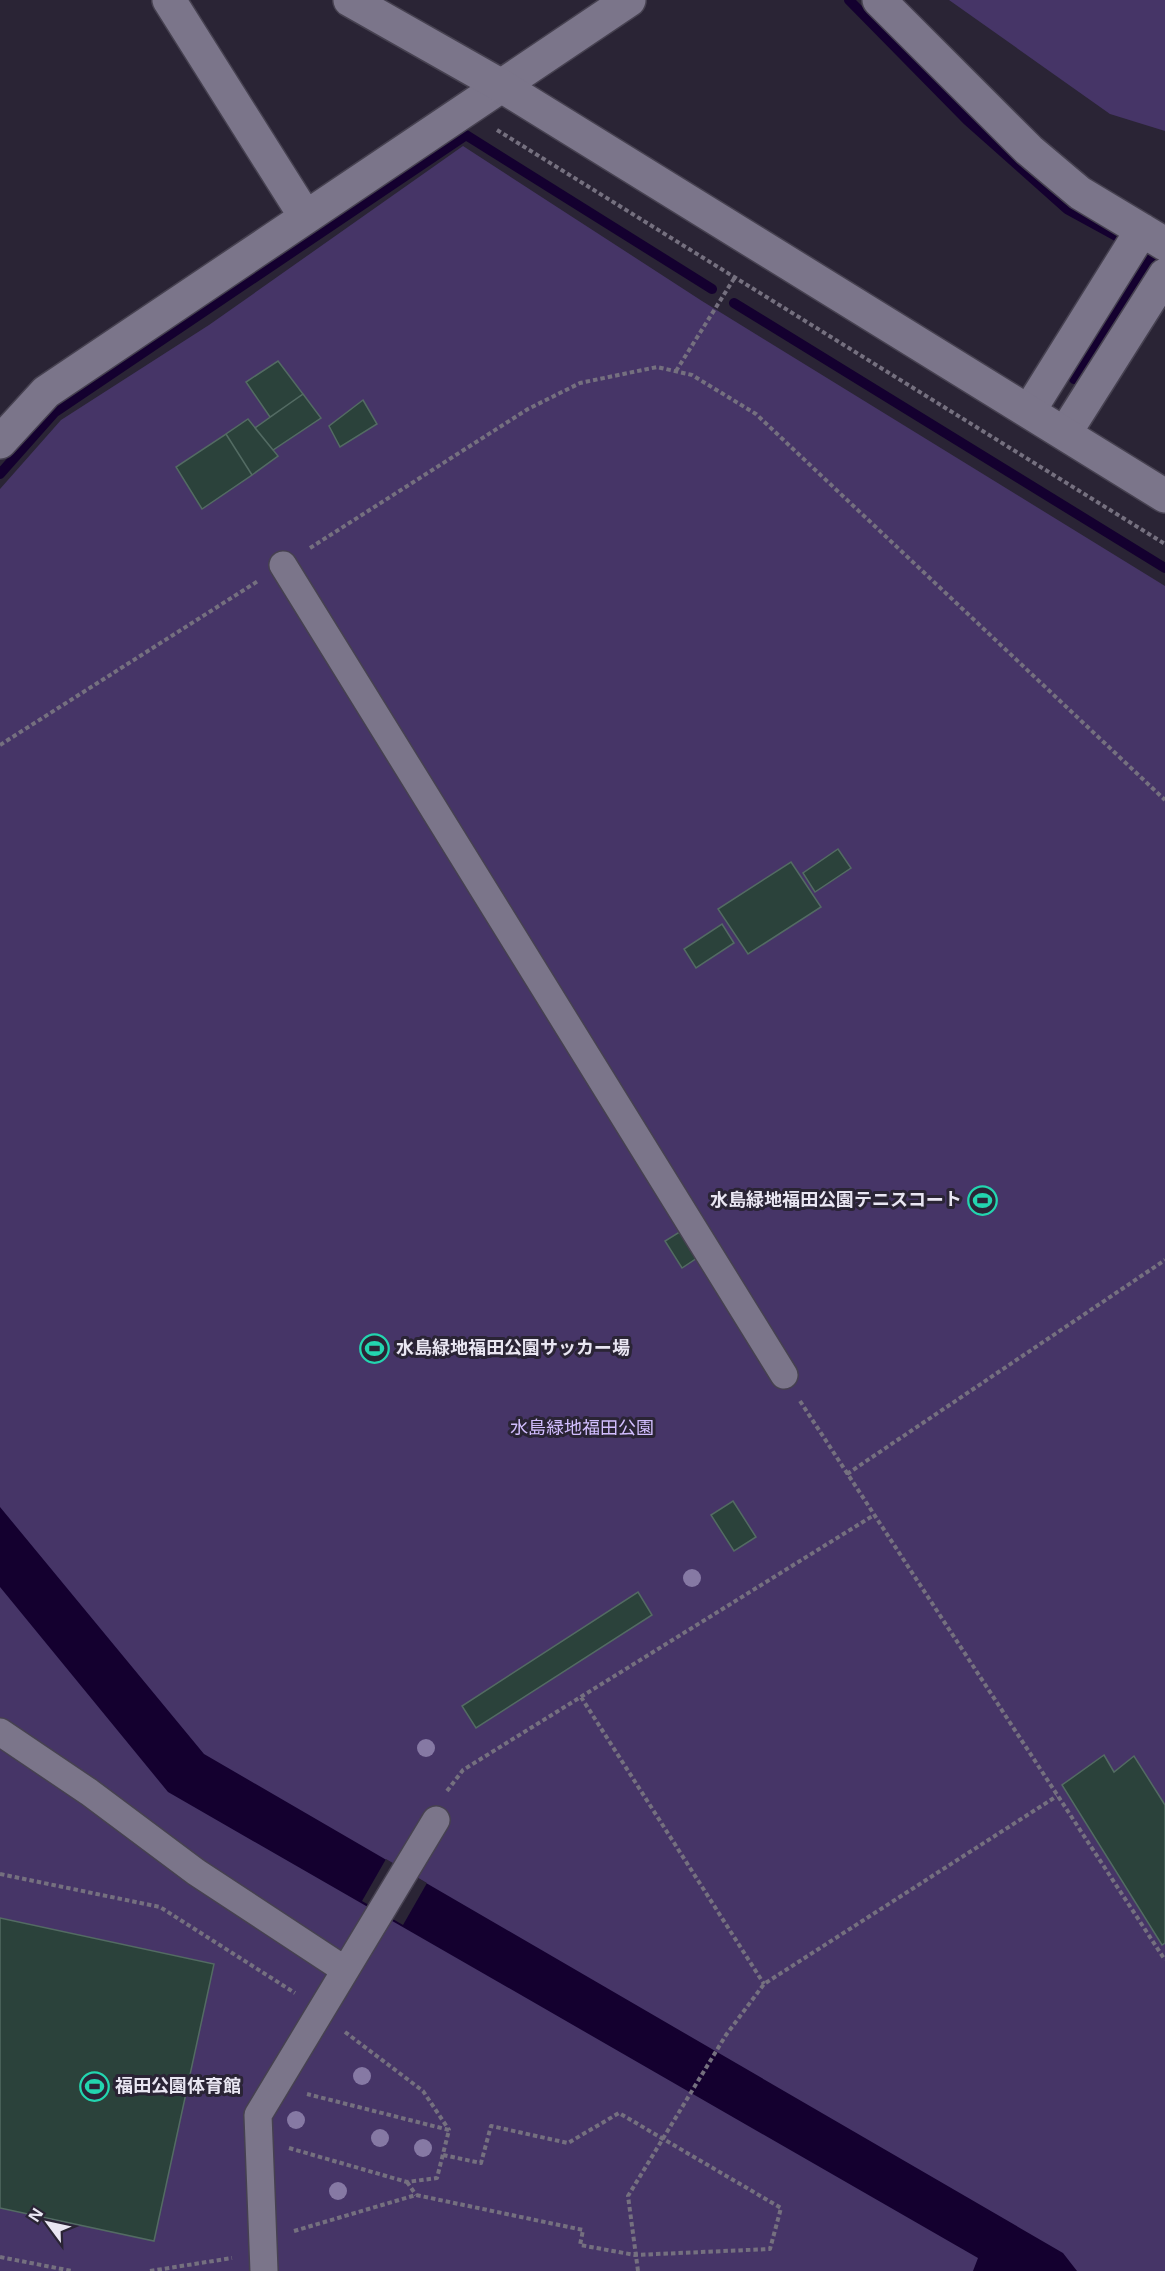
<svg xmlns="http://www.w3.org/2000/svg" width="1165" height="2271" viewBox="0 0 1165 2271" font-family="'Open Sans','Noto Sans JP',sans-serif">
	<style>
		.green { fill: #463567 }
		.water { fill: #14002f }
		.pier { fill: #2a2435 }
		.lines { fill: none; stroke-linecap: round; stroke-linejoin: round }
		.stream { stroke: #14002f; stroke-width: 10 }
		.building { fill: #2b423b; stroke: #536b63; stroke-width: 1.5 }
		.pedestrian-casing { stroke: #464150; stroke-width: 30 }
		.minor-casing { stroke: #464150; stroke-width: 36 }
		.tertiary-casing { stroke: #464150; stroke-width: 36 }
		.path { stroke: #75707f; stroke-width: 4; stroke-dasharray: 4.5 3; stroke-linecap: butt }
		.pedestrian { stroke: #7b758a; stroke-width: 27 }
		.minor { stroke: #7b758a; stroke-width: 33 }
		.tertiary { stroke: #7b758a; stroke-width: 33 }
		.tree { fill: #8679a4 }
		.labels { text-anchor: middle; stroke-width: 6; stroke-linejoin: round; paint-order: stroke }
		.poi-label { font-size: 18px; font-weight: bold; fill: #e9e6f2; stroke: #2a2435; text-anchor: start }
		.park-label { font-size: 18px; fill: #d2befe; stroke: #2a2435 }
	</style>
	<rect width="100%" height="100%" fill="#2a2435"/>
	<!-- green -->
	<path class="green" d="M949,0h216v131l-55,-17z
		M463,146l239,155 463,285v1685h-1165v-1782l61,-69 148,-95z"/>
	<!-- water -->
	<path class="water" d="M0,1507l204,247 859,499 14,18h-104l5,-13 -810,-466 -168,-205z"/>
	<!-- pier -->
	<path class="pier" d="M386,1859l41,24 -24,42 -41,-24z"/>
	<g class="lines">
		<!-- stream -->
		<path class="stream" d="M849,0l118,120 100,89 53,29
			M734,303l431,265
			M1074,379l78,-122
			M0,474l55,-62 411,-277 246,154"/>
	</g>
	<!-- building -->
	<path class="building" d="M278,361l25,33 -33,23 -24,-35z
		M303,394l18,24 -48,32 -18,-22z
		M363,400l14,24 -37,23 -11,-21z
		M248,419l30,37 -26,19 -26,-41z
		M226,434l26,41 -50,34 -26,-42z
		M838,849l13,19 -36,24 -12,-19z
		M791,862l30,45 -73,47 -30,-45z
		M722,924l12,19 -38,25 -12,-19z
		M686,1228l17,26 -21,14 -17,-27z
		M733,1501l23,36 -22,14 -23,-36z
		M638,1592l14,23 -176,113 -14,-22z
		M1104,1755l10,17 20,-16 31,49v138l-3,2 -100,-160z
		M0,1918l214,46 -60,277 -154,-33z"/>
	<g class="lines">
		<defs>
			<path id="pedestrian" d="M283,565l501,810
				M0,1732l89,60 107,80 149,98
				M264,2271l-6,-156 178,-295"/>
			<path id="minor" d="M169,0l136,216
				M879,0l150,150 51,43 85,51
				M1029,411l113,-181
				M1065,433l100,-158
				M0,442l46,-50 583,-392"/>
			<path id="tertiary" d="M350,0l150,85 665,411"/>
		</defs>
		<!-- pedestrian casing -->
		<use href="#pedestrian" class="pedestrian-casing"/>
		<!-- minor casing -->
		<use href="#minor" class="minor-casing"/>
		<!-- tertiary casing -->
		<use href="#tertiary" class="tertiary-casing"/>
		<!-- path -->
		<path class="path" d="M497,130l668,414
			M676,371l59,-94
			M310,548l218,-139 52,-26 77,-16 35,8 64,39 409,386
			M0,745l258,-164
			M800,1401l365,559
			M847,1474l318,-214
			M581,1697l183,287
			M447,1791l16,-21 411,-255
			M0,1874l160,33 135,86
			M345,2032l78,59 26,39
			M289,2148l118,34 30,-4 12,-48 -142,-36
			M407,2182l9,13
			M294,2231l122,-36 167,35 -3,15 55,10 135,-6 11,-41 -162,-95 -51,30 -77,-17 -10,37 -38,-8
			M0,2257l72,14
			M150,2271l82,-13
			M638,2271l-10,-75 98,-161 38,-51 293,-188"/>
		<!-- pedestrian -->
		<use href="#pedestrian" class="pedestrian"/>
		<!-- minor -->
		<use href="#minor" class="minor"/>
		<!-- tertiary -->
		<use href="#tertiary" class="tertiary"/>
	</g>
	<!-- trees -->
	<g class="tree">
		<circle cx="692" cy="1578" r="9"/>
		<circle cx="426" cy="1748" r="9"/>
		<circle cx="362" cy="2076" r="9"/>
		<circle cx="296" cy="2120" r="9"/>
		<circle cx="380" cy="2138" r="9"/>
		<circle cx="423" cy="2148" r="9"/>
		<circle cx="338" cy="2191" r="9"/>
	</g>
	<!-- icons -->
	<defs>
		<symbol id="stadium-ring" viewBox="-11 -11 22 22"><circle r="9.5" fill="#2a2435" stroke="#23d5af" stroke-width="1.5"/><path d="M0-5a6.5 5 0 1 0 0 10a6.5 5 0 1 0 0-10ZM-3.5-1.8h7v3.6h-7Z" fill="#23d5af"/></symbol>
	</defs>
	<g fill-rule="evenodd">
		<use href="#stadium-ring" x="966" y="1184" width="33" height="33"/>
		<use href="#stadium-ring" x="358" y="1332" width="33" height="33"/>
		<use href="#stadium-ring" x="78" y="2070" width="33" height="33"/>
	</g>
	<g class="labels">
		<!-- poi labels -->
		<g class="poi-label">
			<text x="962" y="1206" text-anchor="end">水島緑地福田公園テニスコート</text>
			<text x="396" y="1354">水島緑地福田公園サッカー場</text>
			<text x="115" y="2092">福田公園体育館</text>
		</g>
		<!-- park labels -->
		<g class="park-label">
			<text x="582" y="1434">水島緑地福田公園</text>
		</g>
	</g>
	<!-- north arrow -->
	<g transform="translate(48 2223) rotate(303)" stroke="#2a2435" stroke-width="4.5" paint-order="stroke">
	<path d="M0-4.5L10 22L0 15L-10 22Z" fill="#e9e6f2"/>
	<text y="-9" font-size="16" font-weight="bold" text-anchor="middle" fill="#e9e6f2">N</text>
	</g>
</svg>
